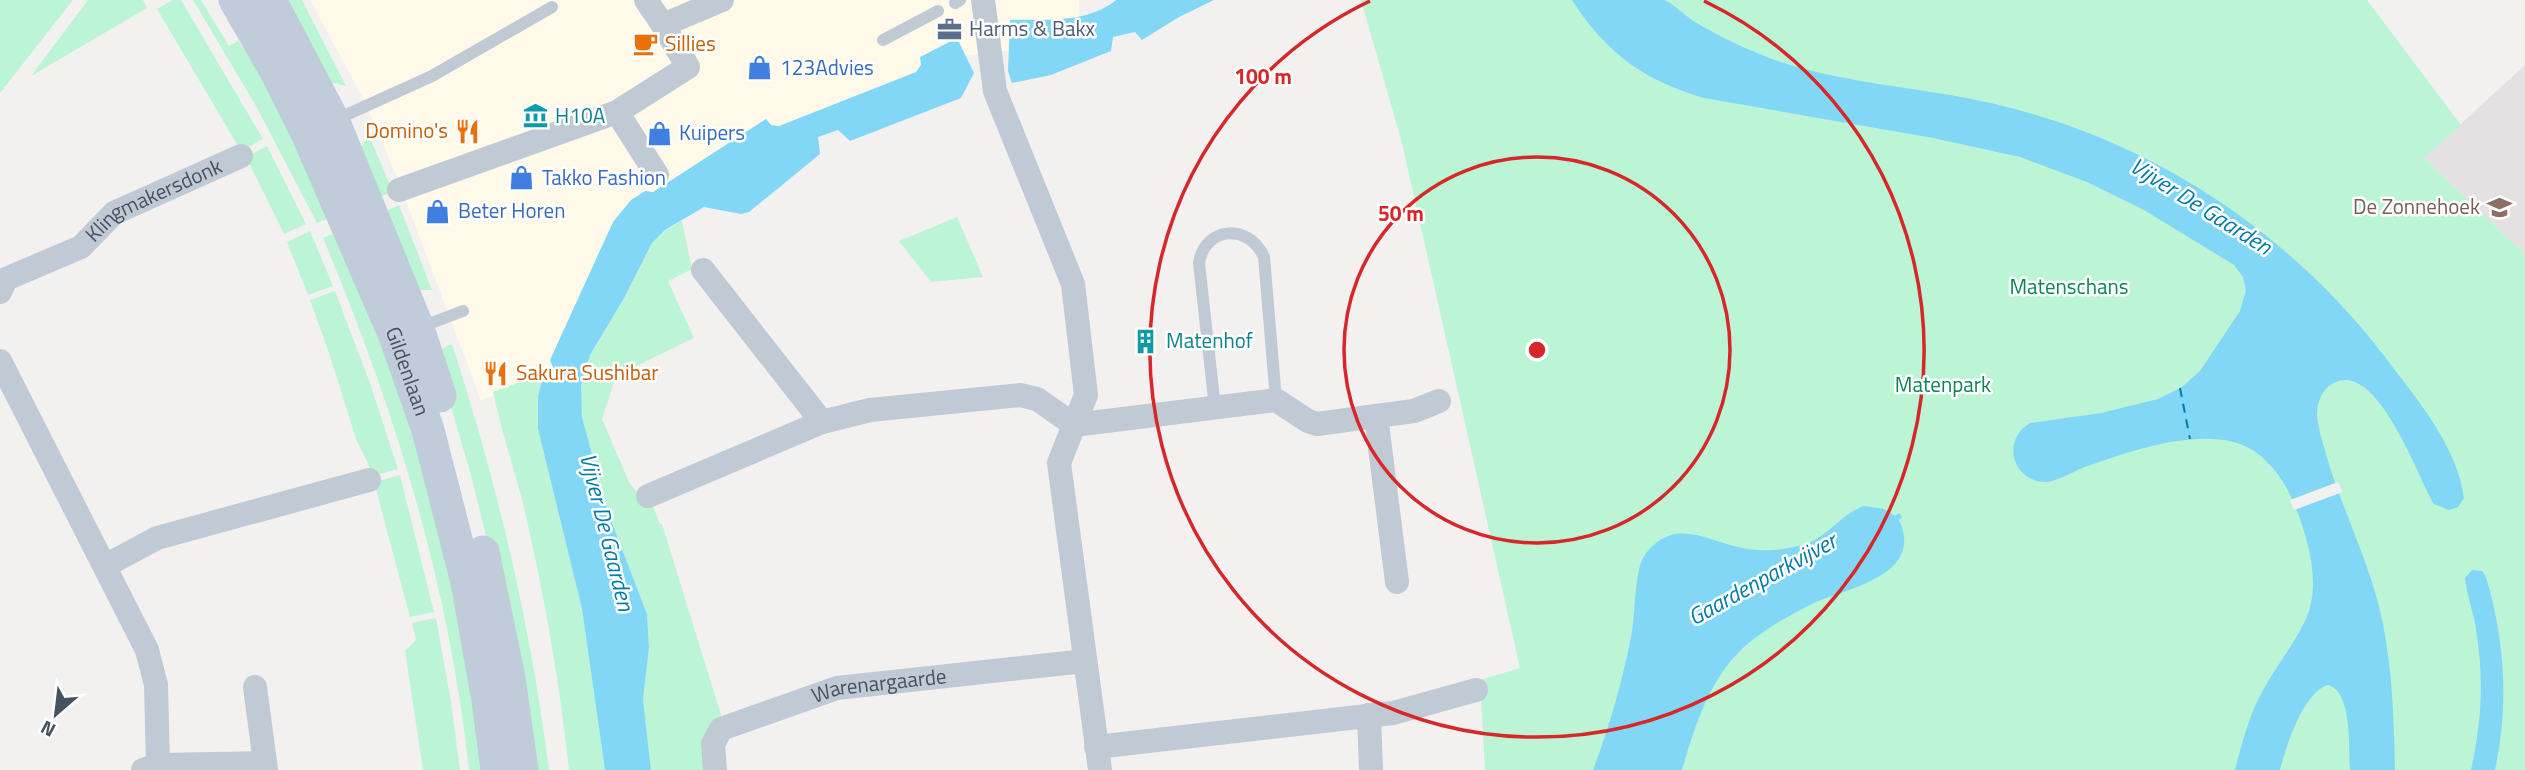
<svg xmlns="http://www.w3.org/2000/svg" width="2525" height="770" viewBox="0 0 2525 770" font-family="'Titillium Web',sans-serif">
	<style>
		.commercial { fill: #fef9e9 }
		.education { fill: #e4e1e2 }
		.green { fill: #bbf5d5 }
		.water { fill: #83d7f6 }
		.pier { fill: #f3f0f0 }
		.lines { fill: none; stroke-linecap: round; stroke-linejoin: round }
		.ferry { stroke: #027ba8; stroke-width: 2; stroke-dasharray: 9 7; stroke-linecap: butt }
		.lane { stroke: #c0cad4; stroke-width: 12 }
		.street { stroke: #c0cad4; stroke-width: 24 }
		.secondary { stroke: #c1ccdb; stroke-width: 33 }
		.ring { fill: none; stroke: #d62828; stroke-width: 3.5 }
		.labels { text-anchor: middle; stroke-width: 5; stroke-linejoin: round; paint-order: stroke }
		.service-label { font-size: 21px; fill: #4e5e75; stroke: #fff; text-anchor: start }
		.food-label { font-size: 21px; fill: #c56008; stroke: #fff; text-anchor: start }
		.shop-label { font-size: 21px; fill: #366cbe; stroke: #fff; text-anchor: start }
		.culture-label { font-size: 21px; fill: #0d838f; stroke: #fff; text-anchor: start }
		.street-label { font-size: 21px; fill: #465260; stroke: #fff }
		.education-label { font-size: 21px; fill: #785e54; stroke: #fff; text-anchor: end }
		.park-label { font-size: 21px; fill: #0c8651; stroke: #fff }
		.water-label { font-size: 23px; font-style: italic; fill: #027ba8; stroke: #fff }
		.centre { fill: #d62828; stroke: #fff; stroke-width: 3.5 }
		.ring-label { font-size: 21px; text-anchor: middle; font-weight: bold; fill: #d62828; stroke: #fff; stroke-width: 5; stroke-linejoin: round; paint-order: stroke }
	</style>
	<rect width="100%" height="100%" fill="#f3f0f0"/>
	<!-- commercial -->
	<path class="commercial" d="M310,0h769l1,42 -126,15 -313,159 -82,156 -78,28 -84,-223 -34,-79z"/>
	<!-- education -->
	<path class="education" d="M2525,65v190l-101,-97z"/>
	<!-- green -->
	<path class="green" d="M0,0h73l-73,93z
		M88,0h55l4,8 -116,68z
		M173,0h8l82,139 -22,12 -84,-142z
		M193,0h8l28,46 9,-5 32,38 67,136 -20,8 -61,-117z
		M278,0h24l44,86 -24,-6z
		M1361,0h1006l94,125 -37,33 101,97v515h-1040l-5,-90 40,-12 -118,-525z
		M368,133l25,59 -19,7 -16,-44z
		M267,146l39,78 -22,10 -38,-77z
		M399,205l33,85h-19l-33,-76z
		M957,217l26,60 -52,5 -32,-41z
		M682,221l10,48 -24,12 26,57 -78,38 -14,43 27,63 18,24 5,-2 8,20h2l60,194 -14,52h-57l-8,-71 6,-51 -2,-34 -40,-104 -25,-93 -2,-21 3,-20 7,-21 33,-55 29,-57 14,-13z
		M343,229l76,197 74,344h-24c-20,-185 -74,-361 -146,-532z
		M310,231l23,55 -25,9 -21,-53z
		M335,291l36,95 27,83 -26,7c-3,-15 -12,-26 -17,-40 -14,-46 -28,-91 -45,-136z
		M452,344c46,142 78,278 97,426h-21l-35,-205 -22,-90 -35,-119 10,-10z
		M544,373l-6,23v33l44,180 23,161h-36c-9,-85 -24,-170 -43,-254 -10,-42 -24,-82 -33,-124z
		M400,475l34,137 -24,5 -36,-135z
		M436,618l15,84 9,68h-37l-18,-119 11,-11 -4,-17z"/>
	<!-- water -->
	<path class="water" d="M1116,0h98l-35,17 -37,23 -7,-8 -22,5 -2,14 -60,24 -39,8 -4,-12 2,-51c36,-1 77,4 106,-20z
		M1572,0c22,0 43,0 65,0 8,0 19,0 27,0 7,2 23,17 31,22 30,18 65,34 99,44 68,20 144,23 213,41 151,38 284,127 378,250 31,41 72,88 79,141l-6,9 -9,3 -15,-6c-16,-25 -59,-153 -105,-118 -8,6 -12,18 -12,28 1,16 7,32 11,47 15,49 38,95 51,145 13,53 15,110 16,164h-45c-2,-22 3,-78 -22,-85 -25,7 -42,62 -48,85h-45c7,-27 14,-55 28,-80 12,-21 27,-41 39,-63 19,-33 10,-73 -2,-108 -10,-28 -21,-50 -46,-68 -42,-29 -125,0 -169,16 -10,4 -30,15 -39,15 -34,0 -45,-42 -16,-59l71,-10 57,-14 24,-12 18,-16 40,-60 6,-21 -3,-13 -9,-12 -90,-55 -57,-28 -67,-25 -87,-19 -229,-40c-61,-18 -98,-45 -132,-98z
		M957,38l17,35 -13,25 -111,43 -12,-11 -20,7 2,17 -71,58 -8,2 -37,-7 -39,23 -13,13 -29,57 -33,55 -9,31 1,31 25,93 40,104 2,34 -6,51 8,71h-46l-23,-161 -44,-180v-33l6,-23 10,-3 -4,-10 63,-138 18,-22 14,-9 8,1 113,-73 5,6 8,1 137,-54 5,-7 -1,-8z
		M1864,506l20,3 11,7 4,-3 3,4 -3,3c26,56 -52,68 -87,84 -23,11 -48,26 -68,43 -35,32 -49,79 -62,123h-89c17,-45 30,-91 39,-138 3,-19 3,-59 11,-74 7,-12 19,-22 33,-24 21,-3 42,9 62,13 21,5 43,4 64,-2 25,-6 38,-31 62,-39z
		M2472,570l10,1 4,6c19,63 23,129 9,193h-24c10,-45 13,-88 6,-134 -2,-20 -10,-39 -12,-58z"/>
	<!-- pier -->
	<path class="pier" d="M2338,482l5,10 -49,18 -4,-10z"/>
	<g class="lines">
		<!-- ferry -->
		<path class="ferry" d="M2180,388l10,51"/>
		<!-- lane -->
		<path class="lane" d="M955,3l5,-3
			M883,40l55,-29
			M335,120l97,-44 120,-69
			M418,328l45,-17
			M1215,408l-16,-145c6,-37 50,-40 65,-6l12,143"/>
		<!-- street -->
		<g class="street">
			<path d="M646,0l17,25 59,-25"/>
			<path d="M657,175l-40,-63 71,-45 -25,-42"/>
			<path d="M399,190l218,-78"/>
			<path d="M703,270l119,152"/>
			<path id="s1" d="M0,292l6,-13 75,-32 33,-34 127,-57"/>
			<path d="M0,361l147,289 9,35 2,80 -15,5"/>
			<path d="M1376,416l38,-5 25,-10"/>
			<path d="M648,496l174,-74 48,-12 150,-15 17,4 37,26 12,-30 -13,-111 -78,-193 -12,-91"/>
			<path d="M105,566l52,-28 212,-58"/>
			<path d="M255,687l11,83"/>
			<path d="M1369,715l2,55"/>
			<path d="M1096,747l297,-34 83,-23"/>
			<path d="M158,765l107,-2"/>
			<path id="s2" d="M715,770l-2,-26 8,-15 116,-41 248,-27"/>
			<path d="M1100,770l-41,-307 15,-38 202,-25 32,21 9,3 59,-8 21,166"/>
		</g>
		<!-- secondary -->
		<g class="secondary">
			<path id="s3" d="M235,0l42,73 30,60 88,203 33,94 39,152 21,119 9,69"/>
			<path d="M270,0l63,120 85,208 22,68"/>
			<path d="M483,552l26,126 13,92"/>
		</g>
	</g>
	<!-- distance rings -->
	<g class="ring">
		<circle cx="1537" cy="350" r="193"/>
		<path d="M1704 1A387 387 0 1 1 1370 1"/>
	</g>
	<!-- icons -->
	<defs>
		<symbol id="office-bare" viewBox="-9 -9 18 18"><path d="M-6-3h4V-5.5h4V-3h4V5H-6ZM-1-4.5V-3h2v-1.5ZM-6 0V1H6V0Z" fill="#5c6f8a" stroke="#fff" stroke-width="2.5" paint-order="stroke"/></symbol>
		<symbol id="cafe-bare" viewBox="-9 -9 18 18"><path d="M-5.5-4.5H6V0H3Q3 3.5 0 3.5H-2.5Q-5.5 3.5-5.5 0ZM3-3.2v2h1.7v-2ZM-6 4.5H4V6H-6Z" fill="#e8710a" stroke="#fff" stroke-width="2.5" paint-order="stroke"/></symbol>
		<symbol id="shop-bare" viewBox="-9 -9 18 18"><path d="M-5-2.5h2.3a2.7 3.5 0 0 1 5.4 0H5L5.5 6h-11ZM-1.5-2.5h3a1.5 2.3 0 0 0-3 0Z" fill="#3f7fe0" stroke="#fff" stroke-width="2.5" paint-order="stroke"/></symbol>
		<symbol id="museum-bare" viewBox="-9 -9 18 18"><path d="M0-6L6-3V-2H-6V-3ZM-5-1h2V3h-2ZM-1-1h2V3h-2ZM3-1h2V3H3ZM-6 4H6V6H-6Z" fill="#0f9aa8" stroke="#fff" stroke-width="2.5" paint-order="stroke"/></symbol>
		<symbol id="restaurant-bare" viewBox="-9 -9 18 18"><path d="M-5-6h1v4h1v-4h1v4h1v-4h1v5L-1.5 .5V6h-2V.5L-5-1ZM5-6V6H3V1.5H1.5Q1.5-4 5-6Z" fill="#e8710a" stroke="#fff" stroke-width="2.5" paint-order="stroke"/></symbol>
		<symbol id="school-bare" viewBox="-9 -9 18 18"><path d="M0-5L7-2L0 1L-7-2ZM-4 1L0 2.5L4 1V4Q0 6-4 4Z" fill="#8d6e63" stroke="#fff" stroke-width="2.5" paint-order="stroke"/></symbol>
		<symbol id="building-bare" viewBox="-9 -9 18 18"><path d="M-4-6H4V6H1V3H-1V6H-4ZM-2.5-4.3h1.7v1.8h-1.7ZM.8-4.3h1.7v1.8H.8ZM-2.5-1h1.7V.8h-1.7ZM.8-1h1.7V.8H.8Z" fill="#0f9aa8" stroke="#fff" stroke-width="2.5" paint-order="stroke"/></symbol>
	</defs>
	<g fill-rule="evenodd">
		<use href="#office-bare" x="932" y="12" width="35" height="35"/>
		<use href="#cafe-bare" x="628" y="26" width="35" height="35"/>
		<use href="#shop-bare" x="742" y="50" width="35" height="35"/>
		<use href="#museum-bare" x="518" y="98" width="35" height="35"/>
		<use href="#restaurant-bare" x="450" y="114" width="35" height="35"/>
		<use href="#shop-bare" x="642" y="116" width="35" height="35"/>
		<use href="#shop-bare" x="504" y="160" width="35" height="35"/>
		<use href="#school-bare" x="2482" y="190" width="35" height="35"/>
		<use href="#shop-bare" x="420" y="194" width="35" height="35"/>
		<use href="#building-bare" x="1128" y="324" width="35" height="35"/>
		<use href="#restaurant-bare" x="478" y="356" width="35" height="35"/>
	</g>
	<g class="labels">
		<!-- service labels -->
		<g class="service-label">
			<text x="969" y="36">Harms &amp; Bakx</text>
		</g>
		<!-- food labels -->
		<g class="food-label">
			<text x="665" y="51">Sillies</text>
			<text x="448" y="138" text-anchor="end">Domino's</text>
			<text x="516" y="380">Sakura Sushibar</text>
		</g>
		<!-- shop labels -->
		<g class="shop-label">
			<text x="780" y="75">123Advies</text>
			<text x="679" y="140">Kuipers</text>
			<text x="542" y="185">Takko Fashion</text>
			<text x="458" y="218">Beter Horen</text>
		</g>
		<!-- culture labels -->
		<g class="culture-label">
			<text x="555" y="123">H10A</text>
			<text x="1166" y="348">Matenhof</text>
		</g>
		<!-- street labels -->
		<g class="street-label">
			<text dy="7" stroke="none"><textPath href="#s1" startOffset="184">Klingmakersdonk</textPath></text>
			<text dy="7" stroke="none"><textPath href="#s3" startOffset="410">Gildenlaan</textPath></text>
			<text dy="7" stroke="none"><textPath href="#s2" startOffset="208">Warenargaarde</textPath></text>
		</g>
		<!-- education labels -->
		<g class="education-label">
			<text x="2480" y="214">De Zonnehoek</text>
		</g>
		<!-- park labels -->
		<g class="park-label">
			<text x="2069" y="294">Matenschans</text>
			<text x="1943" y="392">Matenpark</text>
		</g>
		<!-- water labels -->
		<g class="water-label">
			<text transform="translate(2201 206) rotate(32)" y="8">Vijver De Gaarden</text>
			<text transform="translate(607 532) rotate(76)" y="8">Vijver De Gaarden</text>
			<text transform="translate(1762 579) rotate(-29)" y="8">Gaardenparkvijver</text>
		</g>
	</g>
	<circle cx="1537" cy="350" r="10" class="centre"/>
	<g class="ring-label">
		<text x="1263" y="84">100 m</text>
		<text x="1401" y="221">50 m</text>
	</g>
	<!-- north arrow -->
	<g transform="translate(56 714) rotate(208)" stroke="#ffffff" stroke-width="5" paint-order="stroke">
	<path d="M0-5L12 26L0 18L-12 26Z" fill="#465260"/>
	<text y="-10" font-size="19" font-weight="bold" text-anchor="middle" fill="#465260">N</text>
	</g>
</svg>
